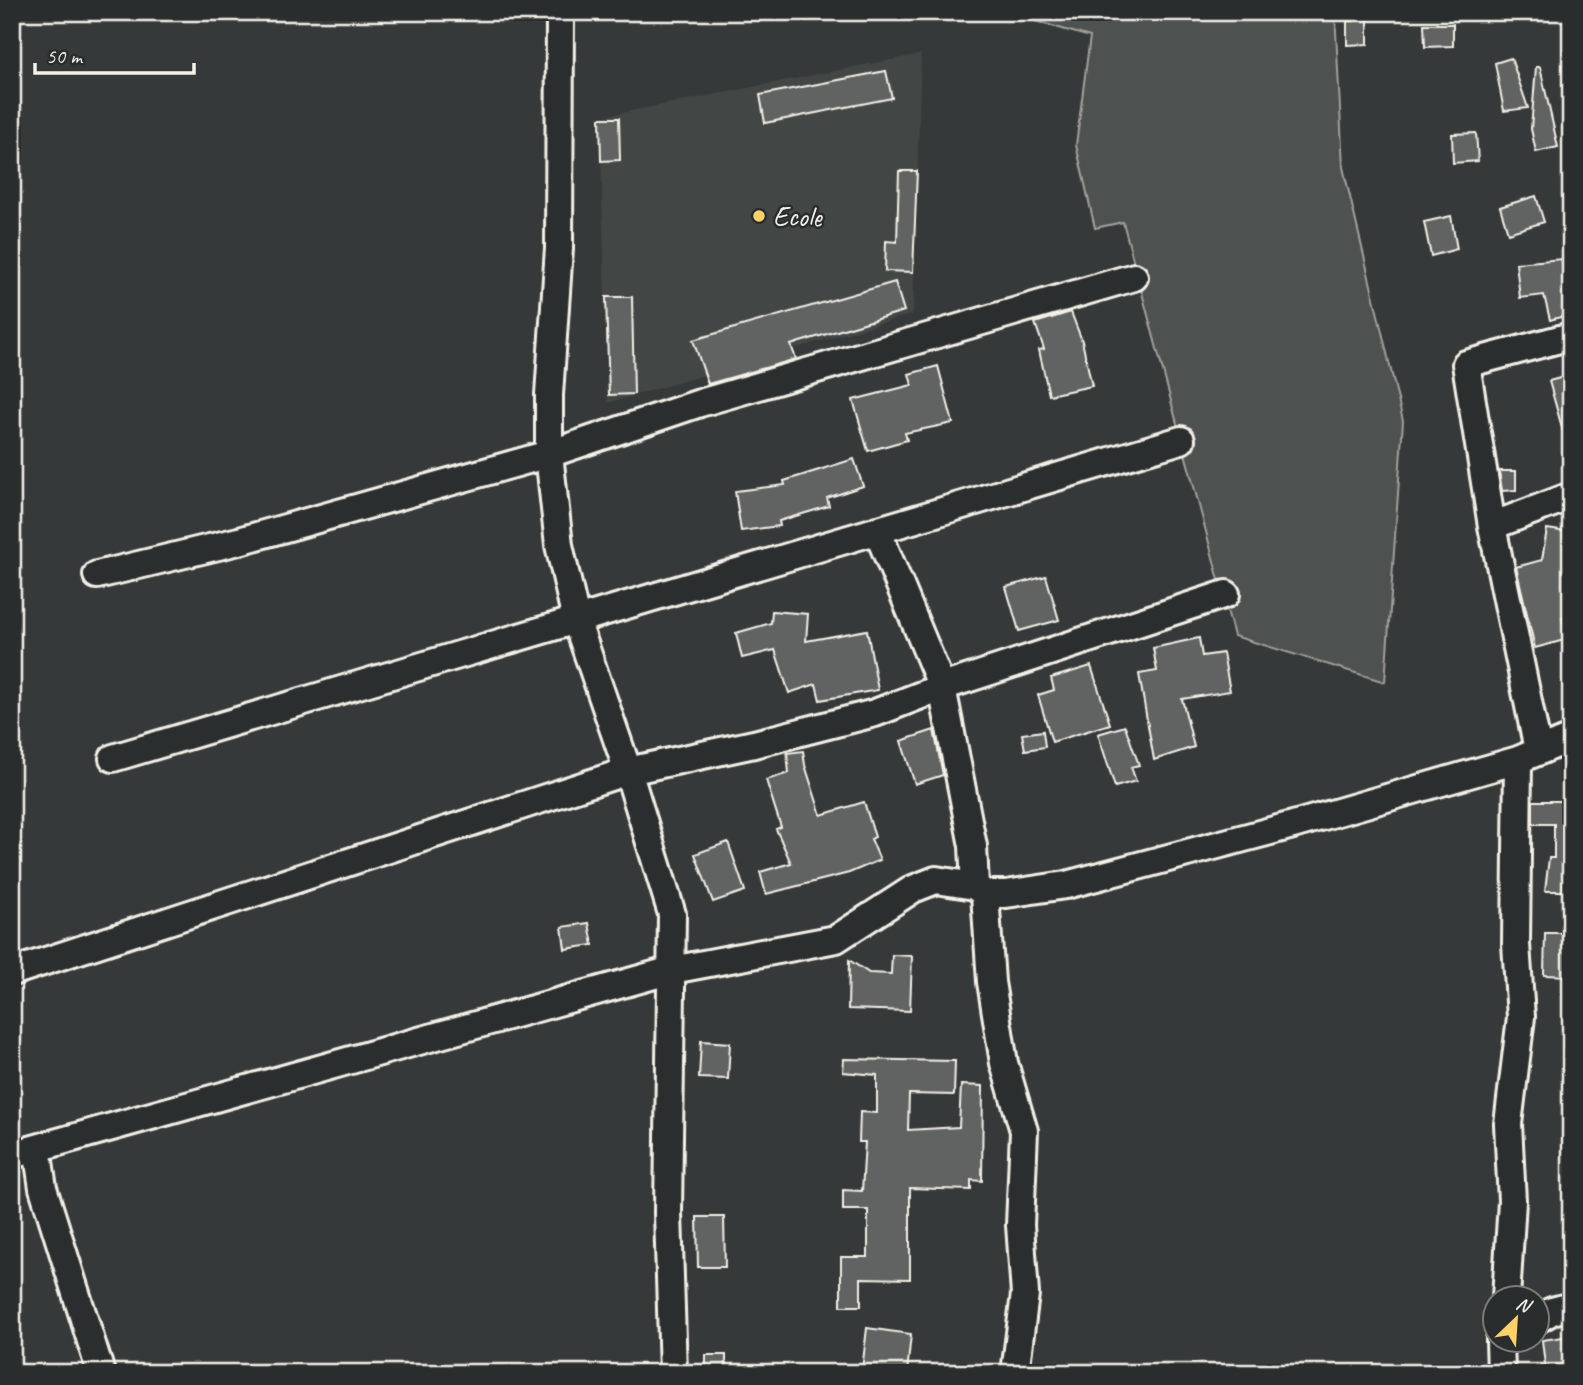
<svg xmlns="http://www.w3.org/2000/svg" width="1583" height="1385" viewBox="0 0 1583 1385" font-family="Caveat,sans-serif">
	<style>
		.built { fill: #434645 }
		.green { fill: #4e514f; stroke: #a1a19c; stroke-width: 2 }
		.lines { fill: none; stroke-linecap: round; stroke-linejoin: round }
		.stream { stroke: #a8a7a1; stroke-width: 6 }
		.building { fill: #616362; stroke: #f4f1e8; stroke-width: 2 }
		.minor-casing { stroke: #f4f1e8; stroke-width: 32 }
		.minor { stroke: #2a2d2e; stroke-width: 26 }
		.poi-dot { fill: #ffd166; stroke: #2a2d2e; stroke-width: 2.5 }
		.labels { text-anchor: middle; stroke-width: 5; stroke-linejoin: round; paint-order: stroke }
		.poi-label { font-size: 28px; fill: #f4f1e8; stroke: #2a2d2e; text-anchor: start }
	</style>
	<rect width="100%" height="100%" fill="#363939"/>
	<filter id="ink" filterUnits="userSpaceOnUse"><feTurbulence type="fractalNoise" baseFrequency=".0143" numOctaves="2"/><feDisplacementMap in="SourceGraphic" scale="14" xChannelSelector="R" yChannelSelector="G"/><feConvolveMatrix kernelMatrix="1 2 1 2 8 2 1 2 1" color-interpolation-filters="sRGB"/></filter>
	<g filter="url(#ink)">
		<!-- built -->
		<path class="built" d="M921,54l-8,260 -305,89 -8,-286z"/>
		<!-- green -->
		<path class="green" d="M1012,12h323l8,155 60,254 -18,261 -151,-46 -111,-414 -28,6 -19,-83 14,-108 -75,-22z"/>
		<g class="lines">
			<!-- stream -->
			<path class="stream" d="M12,13l1,-1"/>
		</g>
		<!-- building -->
		<path class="building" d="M1354,12h14v32l-21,1v-24h6z
			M1424,24h29v22l-28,1z
			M1511,58l17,50 -24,3 -9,-48z
			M1536,67h4l18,80 -22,5 -5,-23z
			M886,71l6,27 -127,25 -5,-28z
			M600,118h19l1,42 -19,1z
			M1476,133l2,28 -25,2 -1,-29z
			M899,171h18l-4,101 -28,-1 1,-30 11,1z
			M1536,196l8,26 -36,11 -8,-26z
			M1451,216l6,33 -26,7 -7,-34z
			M1562,259l6,56 -18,5 -6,-25 -24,3 -4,-35z
			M895,282l9,29 -104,31 -9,3 5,14 -88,25 -15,-44z
			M606,297h26l2,97 -25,1z
			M1071,312l11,29 10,45 -43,9 -10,-45 5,-1 -9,-26z
			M938,366l15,57 -48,10 2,7 -39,11 -15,-51 59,-15 -3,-11z
			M1571,375v66l-5,1 -17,-61z
			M854,459l9,27 -36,12 2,8 -50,15 1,5 -39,5 -6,-40 50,-6 -1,-4z
			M1499,471h17v19l-14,1z
			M1547,529l21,3 -2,15 5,-2v71l-9,1 6,22 -33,9 -19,-81 26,-7z
			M1046,576l13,44 -40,11 -13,-44z
			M772,611l36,3 -2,27 61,-11 11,60 -58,10 -4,-16 -27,9 -14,-43 -33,8 -6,-25 35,-10z
			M1199,638l3,18 21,-3 7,38 -48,8 12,48 -40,13 -15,-86 18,-3 -4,-23z
			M1091,666l19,58 -58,18 -14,-47 16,-5 -3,-12z
			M1125,726l14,39 -8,2 5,14 -21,6 -17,-53z
			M934,730l9,45 -28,9 -14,-43z
			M1043,731l2,16 -20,3 -3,-16z
			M803,751l2,14 16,50 43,-13 11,35 -4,2 9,21 -31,13 -83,21 -6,-22 31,-9 -15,-34 5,-2 -15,-47 23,-7 -2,-20z
			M1533,801h38v90h-26l4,-33h5v-34h-21z
			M728,842l17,49 -32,11 -18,-48z
			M589,923l4,22 -28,4 -3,-22z
			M1545,933h26v43l-27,-1z
			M892,955l20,1 -2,55 -62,-2 1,-49 20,13 22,1z
			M701,1041l29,2 -2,36 -29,-1z
			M844,1059l111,2 -1,34 -45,-1 -1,36 51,-3 2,-42 22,1 -1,95 -11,-1v10l-61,-2v91l-49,-1v28h-20v-49h27v-47h-25v-20l19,1 3,-49h-6l1,-30 17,1v-38l-34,-3z
			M697,1217h27l1,50h-27z
			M867,1328l44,6 -4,39 -45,-3z
			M1571,1336v37h-25l-4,-33z
			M706,1355h20v18h-20z"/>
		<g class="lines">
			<defs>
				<path id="minor" d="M560,12l-1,236 -10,147v59l10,91 17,75 52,151 44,143 -4,299 5,160
					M1492,526l79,-30
					M877,530l65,157 31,159 2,40
					M97,575l142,-34 310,-87 151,-51 434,-126
					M1538,750l-46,-224 -26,-162 105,-28
					M113,758l1068,-318
					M985,894l6,88 13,81 20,68 -4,94 5,69 -10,79
					M12,972l616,-201 126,-27 121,-31 67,-26 284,-93
					M37,1148l6,40 58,185
					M12,1155l660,-185 164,-31 77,-50 23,-9 39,6 10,8h21l60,-9 227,-60 225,-65 53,-22
					M1506,1298l6,-97 -4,-77 13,-107 -5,-73 2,-184
					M1538,1319l14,-8 19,-5
					M1500,1340l1,33"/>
			</defs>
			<!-- minor casing -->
			<use href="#minor" class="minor-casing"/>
			<!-- minor -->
			<use href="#minor" class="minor"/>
		</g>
	</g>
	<!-- markers -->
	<circle class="poi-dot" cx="759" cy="216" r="7"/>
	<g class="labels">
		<!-- poi labels -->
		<g class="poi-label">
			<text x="773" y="226">Ecole</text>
		</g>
	</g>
	<!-- margin -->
	<rect width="1583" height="1385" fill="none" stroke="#2a2d2e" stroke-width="42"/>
	<rect x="21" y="21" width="1541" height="1343" fill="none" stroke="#f4f1e8" stroke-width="2.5" filter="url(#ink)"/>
	<!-- north arrow -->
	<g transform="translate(1516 1319) rotate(25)"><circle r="33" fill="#2a2d2e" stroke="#7b7b78" stroke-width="2"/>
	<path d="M0-5L12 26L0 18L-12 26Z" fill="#ffd166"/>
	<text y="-10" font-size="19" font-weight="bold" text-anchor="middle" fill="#f4f1e8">N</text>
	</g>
	<!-- scale -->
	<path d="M35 63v10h159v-10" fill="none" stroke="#f4f1e8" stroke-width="3.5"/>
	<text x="46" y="63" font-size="21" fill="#f4f1e8" stroke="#2a2d2e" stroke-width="5" paint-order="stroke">50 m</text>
</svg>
